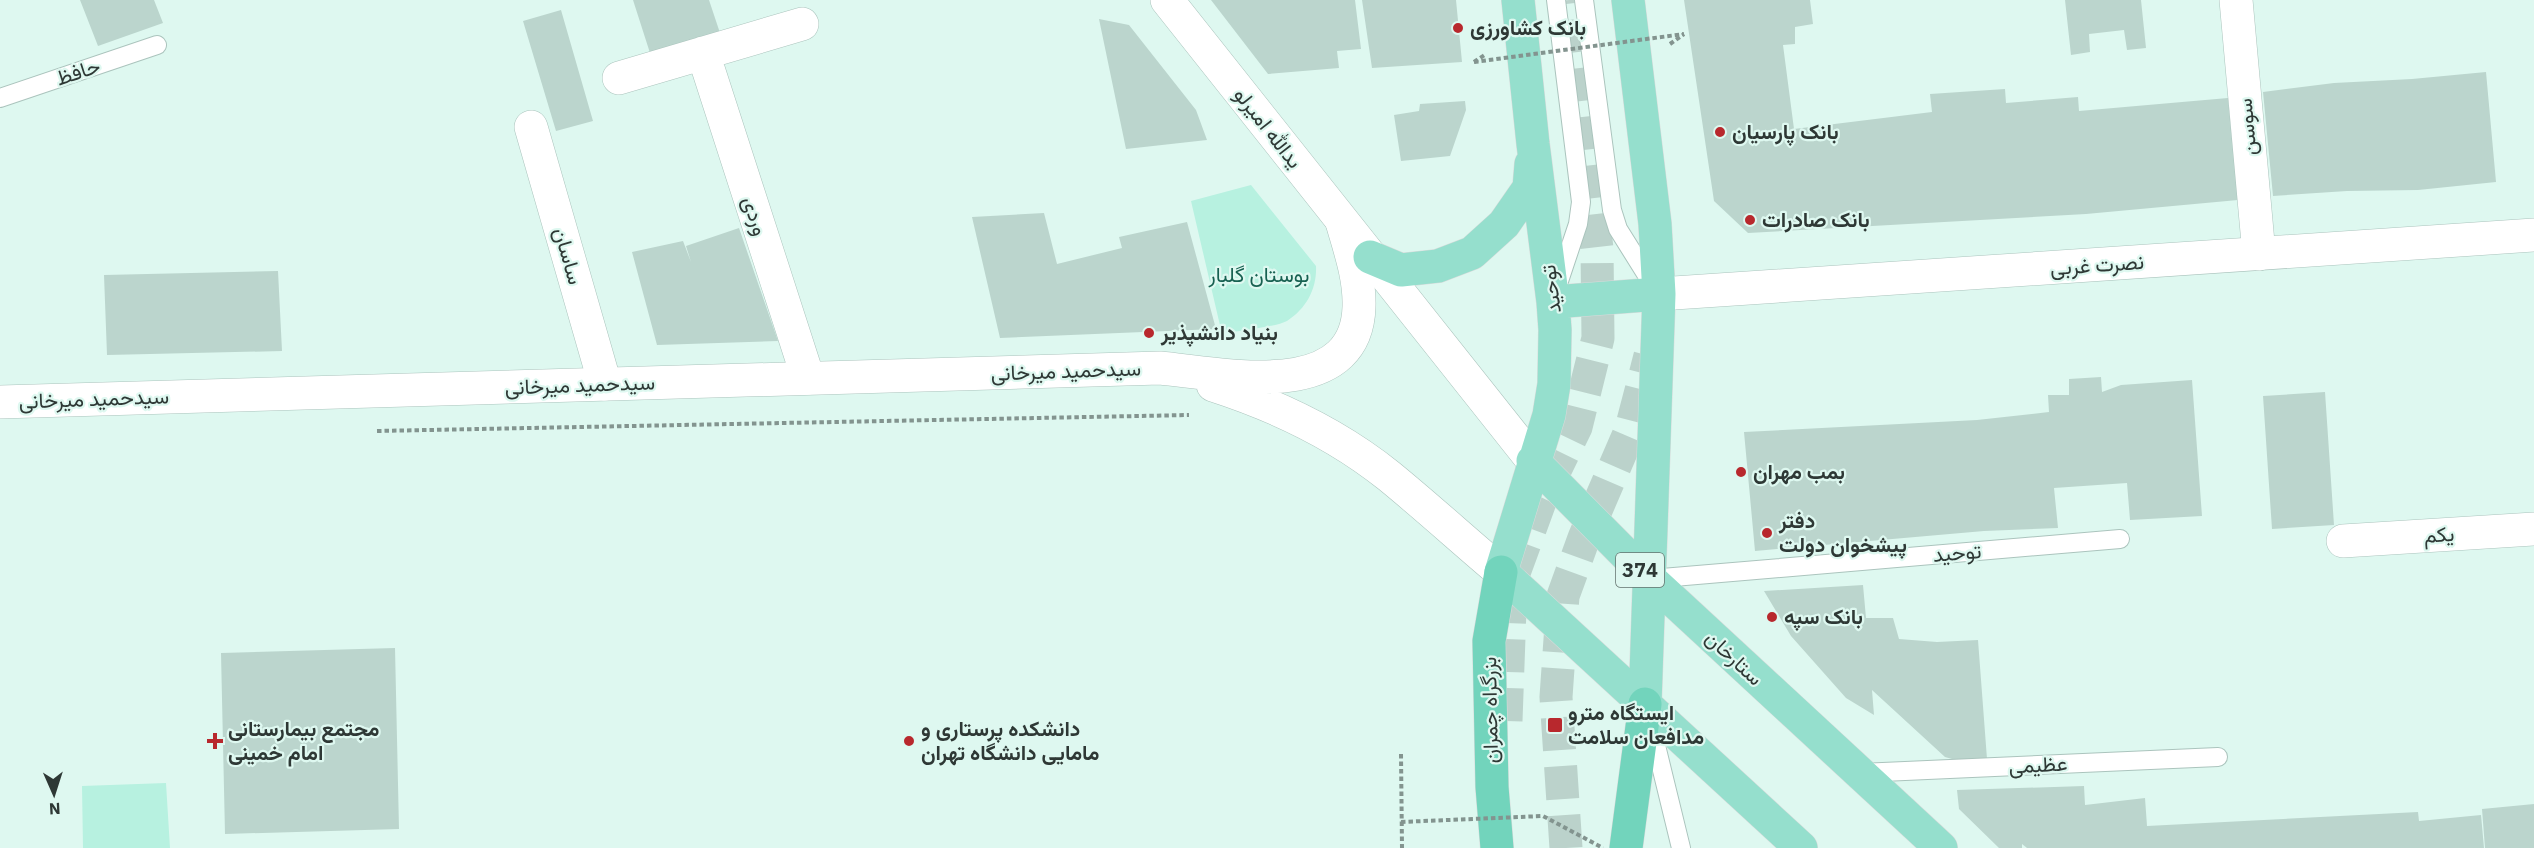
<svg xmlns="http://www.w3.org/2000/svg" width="2534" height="848" viewBox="0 0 2534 848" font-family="'IBM Plex Sans',Vazirmatn,sans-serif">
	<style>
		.green { fill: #b7f1e0 }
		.building { fill: #bbd5cd }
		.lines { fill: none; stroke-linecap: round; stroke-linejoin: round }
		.trunk-tunnel { stroke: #bbd2cb; stroke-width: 33; stroke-dasharray: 33 16; stroke-linecap: butt }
		.service-casing { stroke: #abc4bd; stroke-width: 20 }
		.minor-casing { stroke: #abc4bd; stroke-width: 34 }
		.tertiary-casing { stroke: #abc4bd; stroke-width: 34 }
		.secondary-casing { stroke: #abc4bd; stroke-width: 34 }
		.primary-casing { stroke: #d9dbdb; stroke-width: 34 }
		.trunk-casing { stroke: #d9dbdb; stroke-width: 34 }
		.path { stroke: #83948f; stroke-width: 4; stroke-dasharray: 4.5 3; stroke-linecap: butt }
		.service { stroke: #fff; stroke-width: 18 }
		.minor { stroke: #fff; stroke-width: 33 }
		.tertiary { stroke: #fff; stroke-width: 33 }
		.secondary { stroke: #fff; stroke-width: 33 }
		.primary { stroke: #95dfcd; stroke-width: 33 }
		.trunk { stroke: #72d4bc; stroke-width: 33 }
		.path-bridge { stroke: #83948f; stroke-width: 4; stroke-dasharray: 4.5 3; stroke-linecap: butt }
		.poi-dot { fill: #b8282d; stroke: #def8f0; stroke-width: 2 }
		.labels { text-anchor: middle; stroke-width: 4.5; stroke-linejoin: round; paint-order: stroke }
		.shield { fill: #def8f0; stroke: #63726d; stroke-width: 1.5 }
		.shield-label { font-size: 20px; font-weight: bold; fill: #2e3835 }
		.poi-label { font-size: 21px; font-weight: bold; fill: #2e3835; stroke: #def8f0; text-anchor: start }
		.street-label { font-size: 21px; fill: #2e3835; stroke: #def8f0 }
		.park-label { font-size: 21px; fill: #176151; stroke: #def8f0 }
	</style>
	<rect width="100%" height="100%" fill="#def8f0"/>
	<!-- green -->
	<path class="green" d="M1251,185l65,81c1,22 -9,42 -29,55 -11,6 -51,10 -65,13l-31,-133z
		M166,783l4,65h-87l-1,-62z"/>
	<!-- building -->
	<path class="building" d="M80,0h74l9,23 -65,23z
		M633,0h76l11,33 -70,20z
		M1211,0h144l6,49 -24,2 2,17 -71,6z
		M1362,0h94l6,62 -90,6z
		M1684,0h126l3,24 -18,3v17l-12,1 11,84 138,-17 -2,-18 75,-5 1,14 72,-6 1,14 149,-13 10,102 -152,14 -338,19 -34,-32z
		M2065,0h76l5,48 -19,2 -3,-20 -35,4 1,18 -19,3z
		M561,10l32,111 -37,10 -33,-110z
		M1099,19l30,6 67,85 11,30 -81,9z
		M2486,72l10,110 -78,8 -71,1 -74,5 -10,-104 71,-9 78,-4z
		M1465,101l1,9 -16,46 -49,5 -7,-46 25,-4 1,-7z
		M1044,213l13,51 65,-16 -3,-11 68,-15 29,107 -216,9 -28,-121z
		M739,228l39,113 -121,4 -25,-93 51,-11 8,21 -5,-16z
		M278,271l4,80 -175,4 -3,-80z
		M2101,377l1,15 19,-7 71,-5 10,136 -72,4 -3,-37 -73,5 4,40 -74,3 -229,20 -11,-119 233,-12 72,-8 -1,-17h21v-16z
		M2325,392l9,133 -62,4 -9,-133z
		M1863,585l3,33h27l6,21 38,3 41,-2 9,119 -28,2 -14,-4 -73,-67 2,25 -28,-17 -55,-62 -27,-45z
		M395,648l4,181 -174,5 -4,-181z
		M2084,786l1,19 60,-7 2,28 271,-14 1,9 62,-6 3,33h-457l-5,-4v4h-23l-40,-39 -2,-19z
		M2534,804v44h-49l-3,-39z"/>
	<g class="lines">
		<!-- trunk-tunnel -->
		<path class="trunk-tunnel" d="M1506,721l5,-140 30,-82 35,-72 22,-89 -1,-89 -28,-249
			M1566,848l-10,-151 7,-101 21,-58 47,-109 19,-73"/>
		<defs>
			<path id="service" d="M1556,0l25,202 -3,22 -21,63
				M1584,0l28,210 6,19 35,56
				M0,98l157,-53
				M1650,579l470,-40
				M1651,725l30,123
				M1860,773l358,-16"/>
			<path id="minor" d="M2236,0l23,254
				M703,53l105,325
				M619,78l183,-54
				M531,127l74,257
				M2343,541l191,-12"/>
			<path id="tertiary" d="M1167,0l366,461"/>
			<path id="secondary" d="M1659,294l875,-59
				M1213,385c62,20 125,50 176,91 38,31 74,64 112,96
				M0,402l1160,-34c62,6 196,36 199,-61 1,-29 -9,-57 -17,-85"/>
			<path id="primary" d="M1518,0l15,144 20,158 2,28 -1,54 -5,31 -48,157 300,276
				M1628,0l27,224 4,70 -14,410
				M1370,257l31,13 37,-4 34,-13 32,-29 25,-36 2,-24
				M1553,302l106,-8
				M1533,461l117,118 291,269"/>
			<path id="trunk" d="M1497,848l-5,-61 -3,-146 12,-69
				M1626,848l19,-144"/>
		</defs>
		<!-- service casing -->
		<use href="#service" class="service-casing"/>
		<!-- minor casing -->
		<use href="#minor" class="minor-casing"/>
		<!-- tertiary casing -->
		<use href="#tertiary" class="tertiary-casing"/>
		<!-- secondary casing -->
		<use href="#secondary" class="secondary-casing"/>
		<!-- primary casing -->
		<use href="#primary" class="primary-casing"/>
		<!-- trunk casing -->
		<use href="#trunk" class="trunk-casing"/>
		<!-- path -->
		<path class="path" d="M1670,44l14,-10
			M1474,62l12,-8
			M377,431l812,-16
			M1401,754l1,94"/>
		<!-- service -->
		<use href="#service" class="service"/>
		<!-- minor -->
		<use href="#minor" class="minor"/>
		<!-- tertiary -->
		<use href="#tertiary" class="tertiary"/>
		<!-- secondary -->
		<use href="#secondary" class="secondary"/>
		<!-- primary -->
		<use href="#primary" class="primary"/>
		<!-- trunk -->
		<use href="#trunk" class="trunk"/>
		<!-- path-bridge -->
		<path class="path-bridge" d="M1474,62l210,-28
			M1401,822l142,-6 60,32"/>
	</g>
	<!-- markers -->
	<g class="poi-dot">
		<circle cx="1458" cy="28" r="6"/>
		<circle cx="1720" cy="132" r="6"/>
		<circle cx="1750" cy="220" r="6"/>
		<circle cx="1149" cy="333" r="6"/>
		<circle cx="1741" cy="472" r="6"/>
		<circle cx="1767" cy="533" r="6"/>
		<circle cx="1772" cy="617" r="6"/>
		<rect x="1547" y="717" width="16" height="16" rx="3"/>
		<path d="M212 732h6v6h6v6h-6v6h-6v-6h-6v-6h6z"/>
		<circle cx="909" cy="741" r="6"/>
	</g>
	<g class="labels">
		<!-- shield labels -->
		<rect class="shield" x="1616" y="553" width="48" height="34" rx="4.5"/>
		<g class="shield-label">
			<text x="1640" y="577">374</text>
		</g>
		<!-- poi labels -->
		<g class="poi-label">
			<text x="1470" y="35">بانک کشاورزی</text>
			<text x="1732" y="139">بانک پارسیان</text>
			<text x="1762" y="227">بانک صادرات</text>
			<text x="1161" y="340">بنیاد دانشپذیر</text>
			<text x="1753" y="479">بمب مهران</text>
			<text x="1779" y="528">دفتر<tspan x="1779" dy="24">پیشخوان دولت</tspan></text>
			<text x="1784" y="624">بانک سپه</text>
			<text x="1568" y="720">ایستگاه مترو<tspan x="1568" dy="24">مدافعان سلامت</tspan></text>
			<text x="228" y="736">مجتمع بیمارستانی<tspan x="228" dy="24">امام خمینی</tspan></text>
			<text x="921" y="736">دانشکده پرستاری و<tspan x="921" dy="24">مامایی دانشگاه تهران</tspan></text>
		</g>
		<!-- street labels -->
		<g class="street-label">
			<text transform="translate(78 72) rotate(-18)" y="7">حافظ</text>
			<text transform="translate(2247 127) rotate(-95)" y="7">سوسن</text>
			<text transform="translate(1268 128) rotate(52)" y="7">یدالله امیرلو</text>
			<text transform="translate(755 216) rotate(72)" y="7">وردی</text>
			<text transform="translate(568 256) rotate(74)" y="7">ساسان</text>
			<text transform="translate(2097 265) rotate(-4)" y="7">نصرت غربی</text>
			<text transform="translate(1551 289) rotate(-97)" y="7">توحید</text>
			<text transform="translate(1066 371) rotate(-2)" y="7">سیدحمید میرخانی</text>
			<text transform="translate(580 385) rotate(-2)" y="7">سیدحمید میرخانی</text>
			<text transform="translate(94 399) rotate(-2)" y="7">سیدحمید میرخانی</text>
			<text transform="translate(2439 535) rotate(-4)" y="7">یکم</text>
			<text transform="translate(1957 553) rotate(-5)" y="7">توحید</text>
			<text transform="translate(1734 658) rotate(43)" y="7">ستارخان</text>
			<text transform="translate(1490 710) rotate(-91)" y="7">بزرگراه چمران</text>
			<text transform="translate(2038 765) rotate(-3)" y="7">عظیمی</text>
		</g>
		<!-- park labels -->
		<g class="park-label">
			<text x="1259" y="282">بوستان گلبار</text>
		</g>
	</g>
	<!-- north arrow -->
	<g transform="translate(54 794) rotate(177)" stroke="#def8f0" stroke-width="4.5" paint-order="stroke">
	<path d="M0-4.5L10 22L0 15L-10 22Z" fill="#2e3835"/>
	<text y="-9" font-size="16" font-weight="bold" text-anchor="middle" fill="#2e3835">N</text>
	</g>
</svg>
